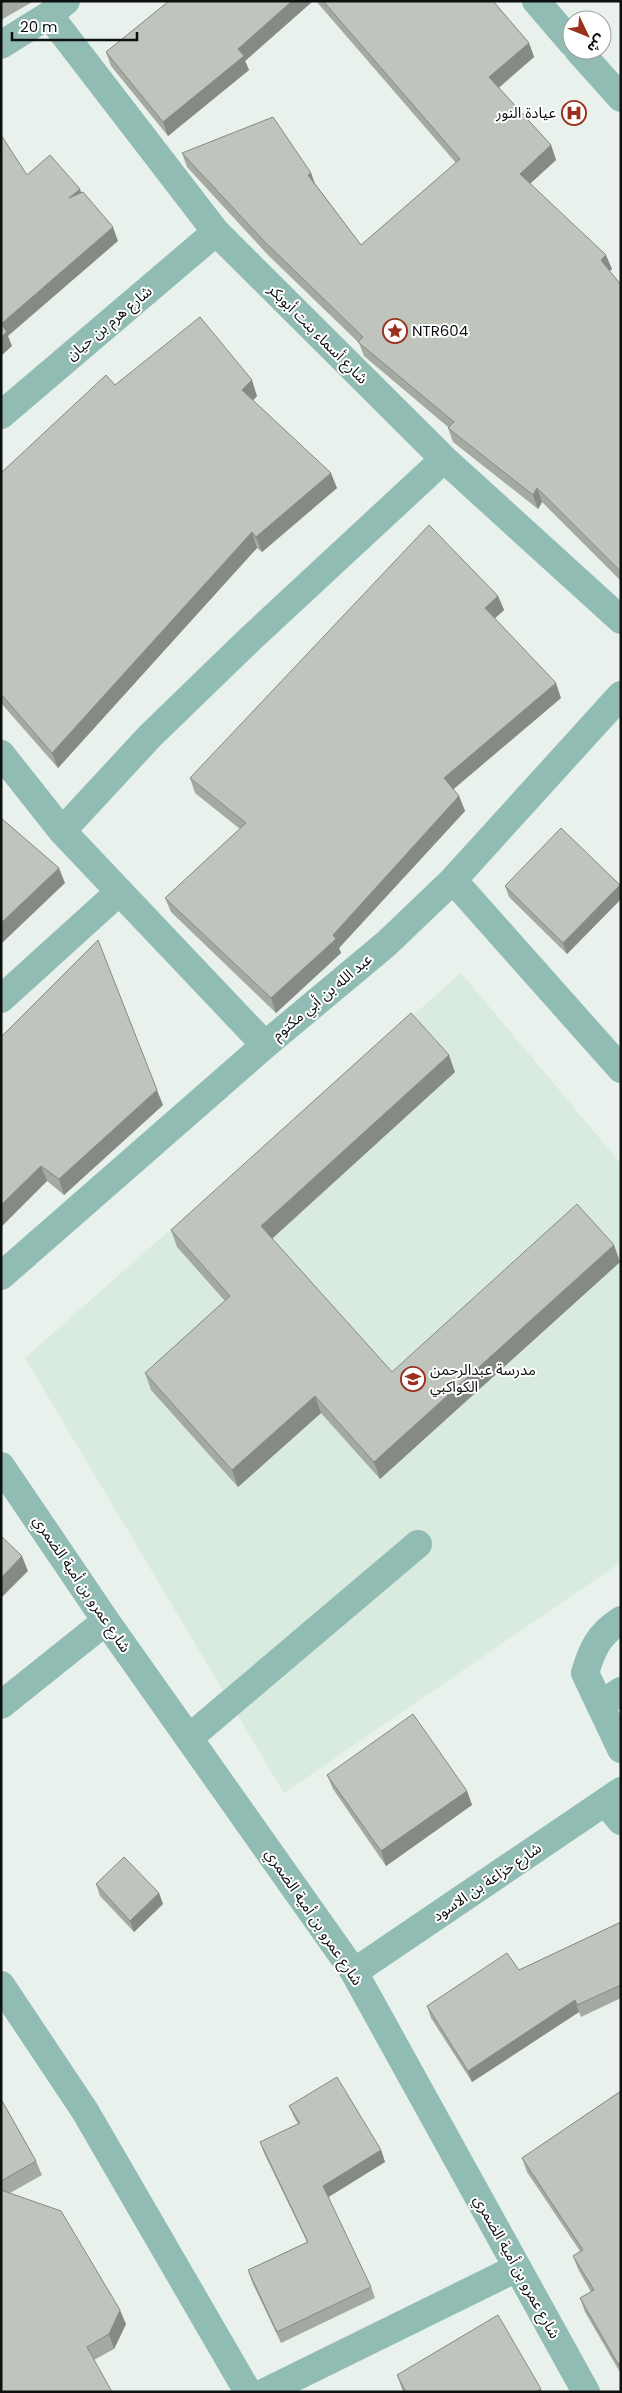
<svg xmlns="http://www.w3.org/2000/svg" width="622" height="2393" viewBox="0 0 622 2393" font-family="Poppins,'Noto Sans Arabic',sans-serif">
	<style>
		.built { fill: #d9eadf }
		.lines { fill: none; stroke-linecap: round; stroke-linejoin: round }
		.minor { stroke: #90bcb4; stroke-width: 28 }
		.wall { fill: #a4a9a2 }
		.shaded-wall { fill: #868a84 }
		.building { fill: #bfc5bc; stroke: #868a84 }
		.labels { text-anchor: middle; stroke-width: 4; stroke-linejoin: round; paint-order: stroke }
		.poi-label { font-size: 15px; fill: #0d100e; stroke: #fff; text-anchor: start }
		.street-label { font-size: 15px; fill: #0d100e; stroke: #fff }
	</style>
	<rect width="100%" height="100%" fill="#e8f1eb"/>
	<!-- built -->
	<path class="built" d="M461,973l160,191v398l-337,231 -259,-435z"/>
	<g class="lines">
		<!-- minor -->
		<path class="minor" d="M536,1l36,42
			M49,15l167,217 228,227 177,161
			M1,45l48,-30 17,-14
			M578,50l43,48
			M1,415l215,-183
			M1,754l61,77 203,214
			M62,831l88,-95 98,-95 196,-182
			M453,880l168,189
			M1,999l118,-107
			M1,1276l264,-231 121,-101 67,-64 168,-185
			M1,1466l105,155 248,351 232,420
			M621,1620c-22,14 -29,29 -36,53l36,76
			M1,1705l105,-84
			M600,1705l21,-14
			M189,1738l229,-194
			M605,1802l16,19
			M354,1972l267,-181
			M1,1985l84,126 163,281
			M265,2392l252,-124"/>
	</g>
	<!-- wall -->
	<path class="wall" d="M1,1h33l-33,19z
		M169,1h144l-68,60 4,9 -81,66 -57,-70 -5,-14z
		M316,1h177l36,42 5,14 -35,31 52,57 5,15 -26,24 82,85 -3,2 12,14v296l-79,-79 -4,7 -85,-67 -5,-14v-1l-84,-71 -5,-13 -91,-88 -81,-88 -5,-14 129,20 3,9 47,63 95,-82z
		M115,385l142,11 -4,4 84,88 -75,64 -5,-4 -199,220 -57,-65v-230z
		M498,596l6,14 -10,9 67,79 -108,91 6,7 6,15 -126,137 2,5 -65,60 -105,-101 -6,-14 75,-69 -45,-36 -5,-15z
		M505,886l116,2v11l-54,55 -58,-57z
		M1,1037l162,68 -99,90 -17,-14 -46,46z
		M455,1072l-183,167 120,133 228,-110 -240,217 -59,-66 -83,74 -87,-97 -6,-17 80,-72 -48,-54 -6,-17z
		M327,1775l140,16 5,14 -86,61 -53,-77z
		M96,1884l63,9 4,11 -29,28 -34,-36z
		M621,1922v76l-40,19 -2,-5 -107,70 -41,-64 -4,-12 92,-36z
		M621,2091v283l-36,-62 -5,-14 11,-6 -13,-23 -5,-13 7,-5 -53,-79 -5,-14z
		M1,2099l35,62 6,14 -32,18 116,131 -12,25 -20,11 -93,32z
		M289,2106l92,44 4,12 -57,35 43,90 4,11 -94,45 -29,-61 -4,-12 59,-28 -43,-89 -4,-11 38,-18 -4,-7z
		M397,2375l144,14 1,3h-139z"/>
	<!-- shaded-wall -->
	<path class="shaded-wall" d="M292,1h21l-68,60 4,9 -81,66 -5,-14 75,-73z
		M529,43l5,14 -40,34 -5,-14z
		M551,145l5,15 -31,28 -5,-14z
		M311,173l5,14 -8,-12z
		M80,189l5,14 -16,-5z
		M113,227l5,14 -110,95 4,10 -11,10v-32z
		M606,255l6,14 -6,5 -5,-14z
		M252,380l5,16 -9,10 -6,-16z
		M331,473l6,15 -75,64 -6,-15z
		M537,488l5,14 -4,7 -5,-14z
		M252,532l5,16 -199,220 -6,-15z
		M498,596l6,14 -14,13 -5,-15z
		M556,683l5,15 -112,95 -5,-15z
		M459,796l6,15 -126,137 2,5 -65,60 -5,-15 62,-63z
		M59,868l6,15 -64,61v-21z
		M620,885l1,3v11l-54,55 -4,-11z
		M449,1055l6,17 -188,171 -6,-17z
		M157,1090l6,15 -99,90 -5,-16z
		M41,1166l6,15 -46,46v-22z
		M614,1245l6,17 -240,217 -6,-17z
		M315,1396l6,17 -83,74 -6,-17z
		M22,1556l6,15 -27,27v-20z
		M467,1791l5,14 -86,61 -5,-15z
		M159,1893l4,11 -29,28 -4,-11z
		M575,2000l4,12 -107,70 -4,-11z
		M381,2150l4,12 -58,36 -4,-12z
		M120,2310l6,14 -12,25 -5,-15z
		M621,2362v10l-3,-8z"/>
	<!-- building -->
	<path class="building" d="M169,1h123l-54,48 6,7 -81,66 -57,-70z
		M323,1h170l36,42 -40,34 62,68 -31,29 86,81 -5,5 20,25v287l-84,-84 -4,7 -85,-67 6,-6 -96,-80 5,-5 -100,-97 -81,-87 91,-36 38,56 -3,2 53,70 99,-86z
		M1,135l26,40 23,-20 30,34 -11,9 14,-6 30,35 -112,97 6,8 -6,5z
		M200,317l52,63 -10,10 89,83 -75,64 -4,-5 -200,221 -51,-59v-221l105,-98 9,10z
		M429,525l69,71 -13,12 71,75 -112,95 15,18 -126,139 3,4 -65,59 -106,-100 81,-75 -56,-45z
		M1,818l58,50 -58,55z
		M561,828l59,57 -57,58 -58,-57z
		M98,940l59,150 -98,89 -18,-13 -40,39v-168z
		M411,1013l38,42 -188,171 131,146 185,-168 37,41 -240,217 -59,-66 -83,74 -87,-97 85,-77 -59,-66z
		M1,1536l21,20 -21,22z
		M413,1714l54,77 -86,60 -54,-76z
		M124,1857l35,36 -29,28 -34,-37z
		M621,1922v63l-44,20 -2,-5 -107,71 -41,-65 80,-53 12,17z
		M337,2077l44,73 -58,36 48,101 -94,45 -29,-62 60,-28 -48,-100 40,-19 -11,-17z
		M621,2091v271l-3,2 -38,-66 14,-8 -21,-34 10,-6 -61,-92z
		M1,2099l35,62 -35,20z
		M1,2190l60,21 59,99 -11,24 -22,13 25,45h-111z
		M498,2315l43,74 -5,3h-130l-9,-17z"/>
	<!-- icons -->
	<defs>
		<symbol id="hospital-ring" viewBox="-11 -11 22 22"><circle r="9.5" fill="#fff" stroke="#9a301d" stroke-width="1.5"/><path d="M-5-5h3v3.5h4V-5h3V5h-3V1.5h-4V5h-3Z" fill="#9a301d"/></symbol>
		<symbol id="sight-ring" viewBox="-11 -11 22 22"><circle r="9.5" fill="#fff" stroke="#9a301d" stroke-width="1.5"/><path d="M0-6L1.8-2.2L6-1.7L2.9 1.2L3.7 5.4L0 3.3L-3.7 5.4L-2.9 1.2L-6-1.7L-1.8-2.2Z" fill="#9a301d"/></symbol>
		<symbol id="school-ring" viewBox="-11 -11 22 22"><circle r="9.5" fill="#fff" stroke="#9a301d" stroke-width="1.5"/><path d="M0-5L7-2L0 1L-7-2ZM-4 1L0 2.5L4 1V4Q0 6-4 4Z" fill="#9a301d"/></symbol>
	</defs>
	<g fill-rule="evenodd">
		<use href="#hospital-ring" x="560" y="99" width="28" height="28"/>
		<use href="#sight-ring" x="381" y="317" width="28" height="28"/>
		<use href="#school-ring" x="399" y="1365" width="28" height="28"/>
	</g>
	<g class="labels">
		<!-- poi labels -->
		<g class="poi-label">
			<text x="556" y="118" text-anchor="end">عيادة النور</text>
			<text x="412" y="336">NTR604</text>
			<text x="430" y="1375">مدرسة عبدالرحمن<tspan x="430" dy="17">الكواكبي</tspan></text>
		</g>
		<!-- street labels -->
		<g class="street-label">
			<text transform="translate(109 323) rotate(-40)" y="5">شارع هرم بن حيان</text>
			<text transform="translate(318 334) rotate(45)" y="5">شارع أسماء بنت أبوبكر</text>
			<text transform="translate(322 997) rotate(-40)" y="5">عبد الله بن أبي مكتوم</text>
			<text transform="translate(82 1584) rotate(56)" y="5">شارع عمرو بن أمية الضمري</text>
			<text transform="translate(487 1882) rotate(-34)" y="5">شارع خزاعة بن الاسود</text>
			<text transform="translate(314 1917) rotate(56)" y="5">شارع عمرو بن أمية الضمري</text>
			<text transform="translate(517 2267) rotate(61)" y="5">شارع عمرو بن أمية الضمري</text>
		</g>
	</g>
	<!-- border -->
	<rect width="622" height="2393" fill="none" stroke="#0d100e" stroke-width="5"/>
	<!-- north arrow -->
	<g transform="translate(587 35) rotate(133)"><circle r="24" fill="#ffffff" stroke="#9e9f9f"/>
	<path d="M0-4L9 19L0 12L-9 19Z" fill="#9a301d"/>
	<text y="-8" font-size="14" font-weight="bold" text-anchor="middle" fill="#0d100e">ش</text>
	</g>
	<!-- scale -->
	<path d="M12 32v8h125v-8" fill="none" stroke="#0d100e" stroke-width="2.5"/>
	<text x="20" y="32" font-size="15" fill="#0d100e" stroke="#ffffff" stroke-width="4" paint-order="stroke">20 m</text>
</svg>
